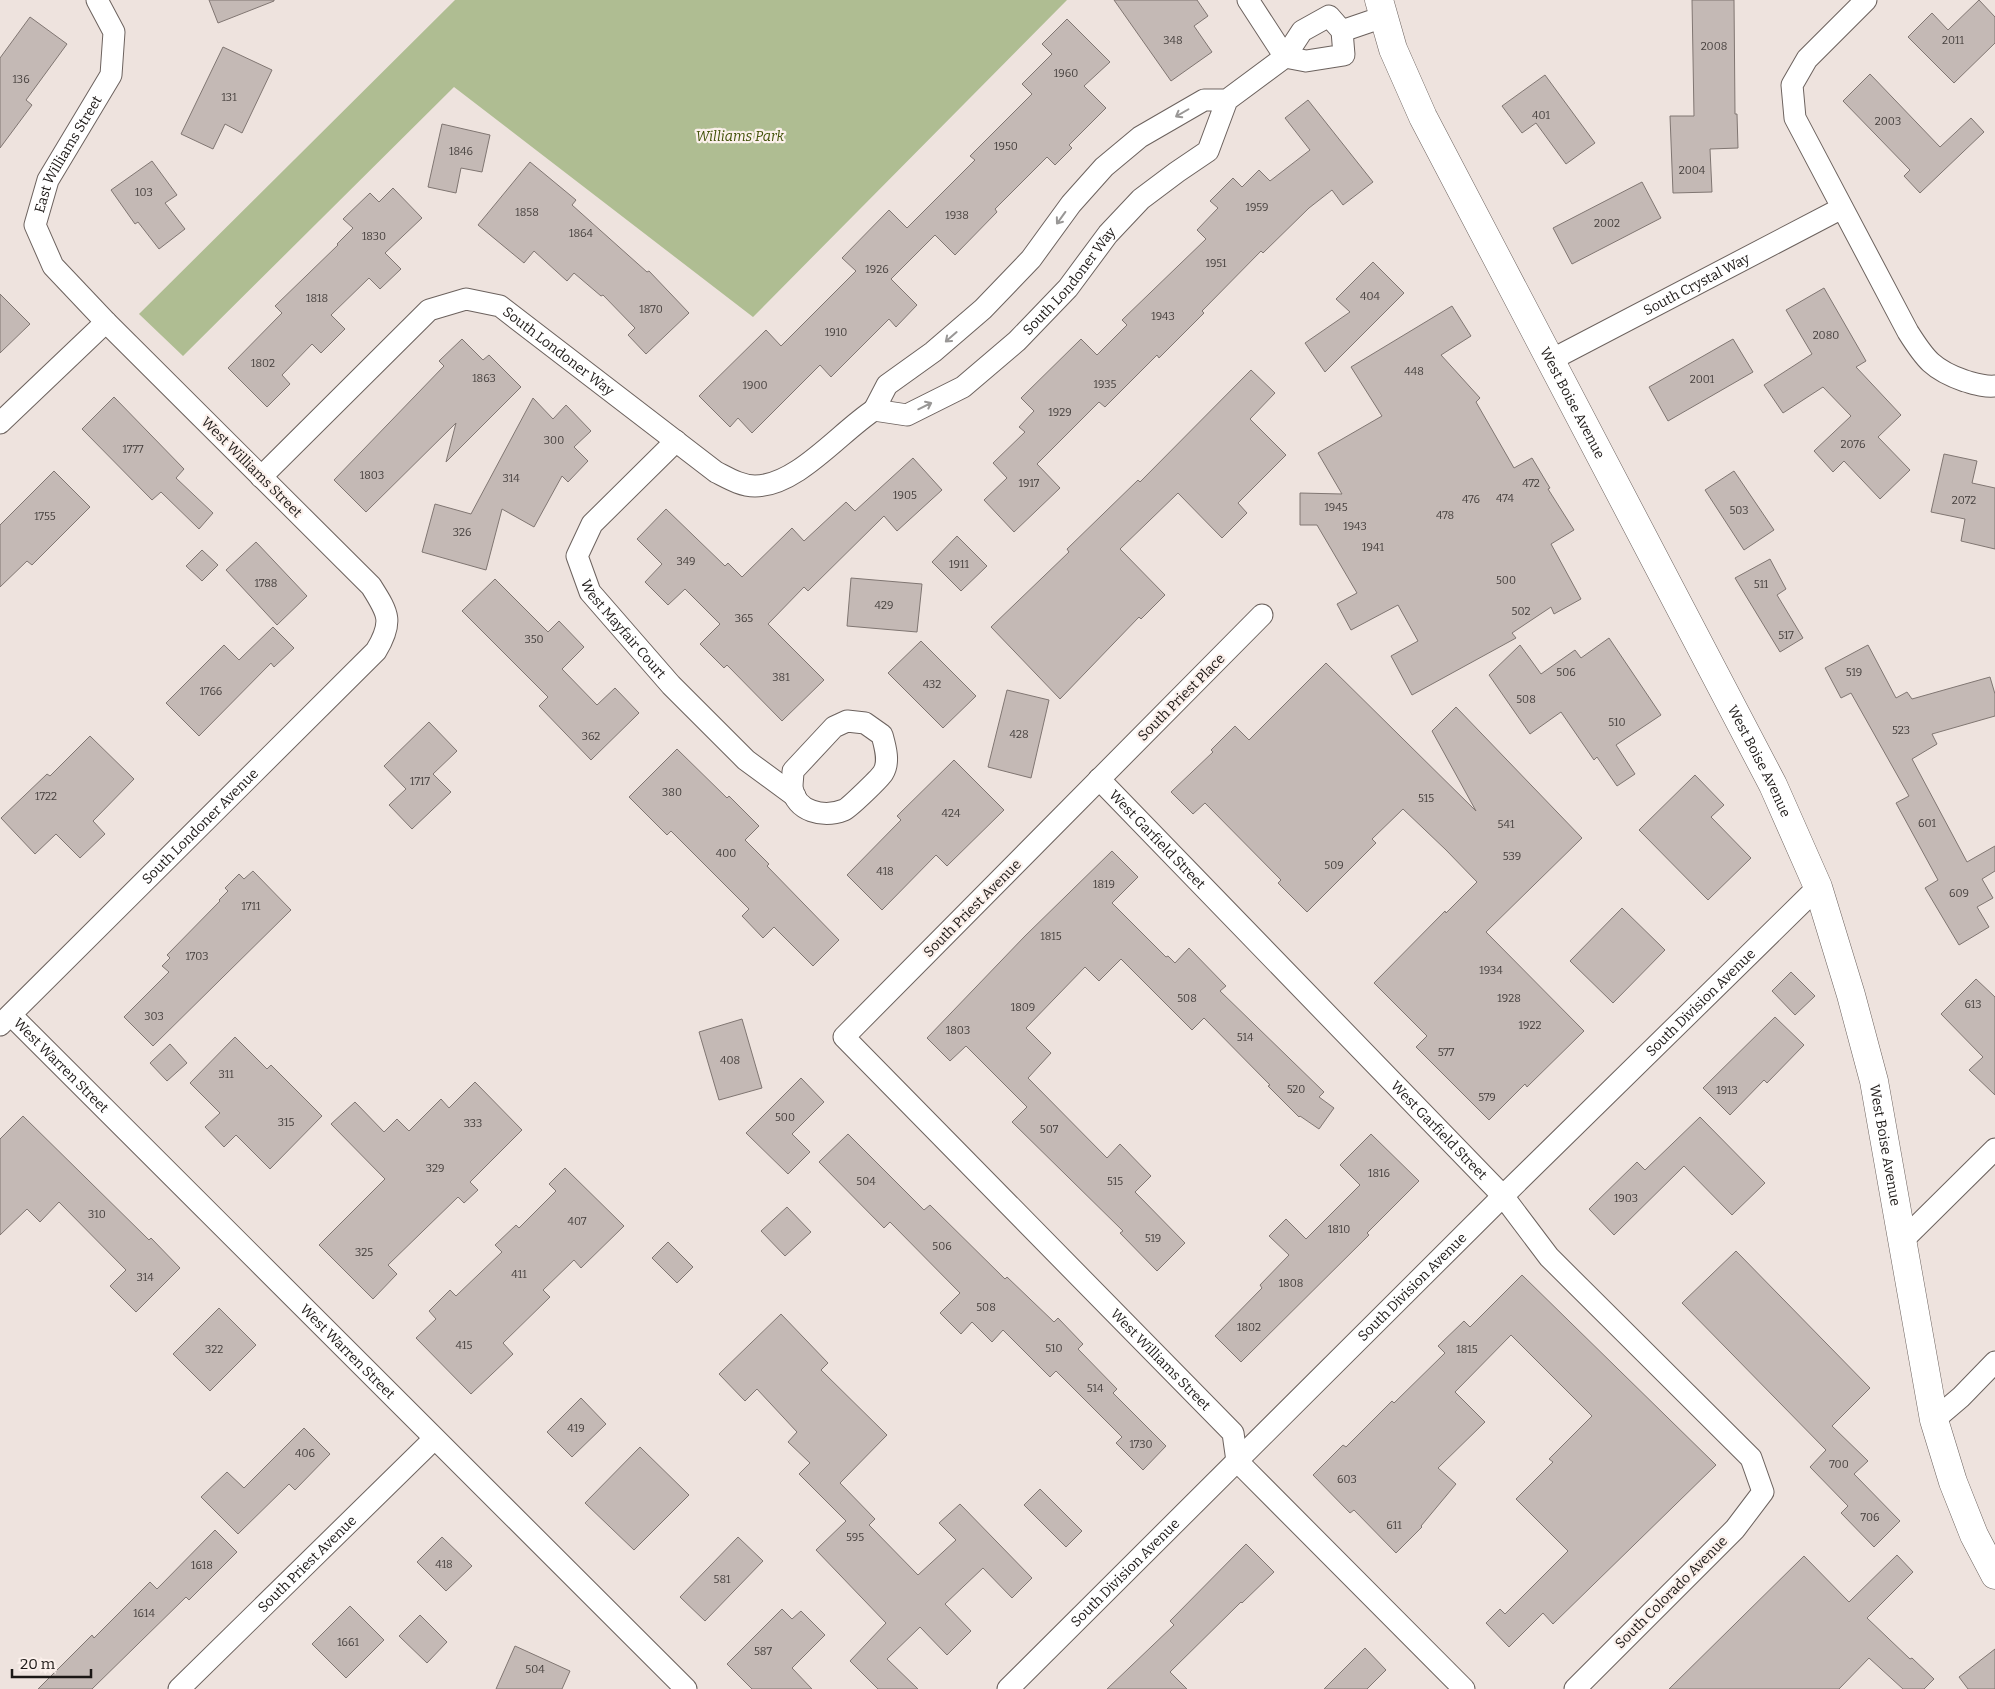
<svg xmlns="http://www.w3.org/2000/svg" width="1995" height="1689" viewBox="0 0 1995 1689" font-family="Bitter,serif">
	<style>
		.green { fill: #afbd92 }
		.building { fill: #c4b9b5; stroke: #807672 }
		.lines { fill: none; stroke-linecap: round; stroke-linejoin: round }
		.street-casing { stroke: #6c625e; stroke-width: 23 }
		.secondary-casing { stroke: #6c625e; stroke-width: 29 }
		.street { stroke: #fff; stroke-width: 21 }
		.secondary { stroke: #fff; stroke-width: 28 }
		.oneway { stroke: #999796 }
		.labels { text-anchor: middle; stroke-width: 4.5; stroke-linejoin: round; paint-order: stroke }
		.number-label { font-size: 11px; fill: #46403e }
		.park-label { font-size: 14px; font-style: italic; fill: #425209; stroke: #fbf0eb }
		.street-label { font-size: 14px; fill: #1c1816; stroke: #fbf0eb }
	</style>
	<rect width="100%" height="100%" fill="#eee3de"/>
	<!-- green -->
	<path class="green" d="M455,0h612l-314,317 -299,-230 -271,269 -44,-42z"/>
	<!-- building -->
	<path class="building" d="M209,0h65v1l-56,22z
		M1114,0h83l11,16 -14,10 18,26 -41,29z
		M1692,0h42l1,114h2l1,34 -28,1 2,43 -39,1 -3,-77h24z
		M1979,0l16,17v26l-41,40 -46,-46 24,-24 16,17z
		M30,17l37,27 -41,56 6,5 -32,43v-90z
		M1067,19l43,43 -26,24 22,22 -37,37 3,3 -17,17 -8,-8 -52,52 2,3 -42,43 -20,-20 -44,44 26,26 -21,22 -7,-8 -58,58 -11,-12 -68,68 -14,-15 -8,9 -31,-31 67,-66 15,16 75,-75 -14,-13 47,-48 18,18 68,-68 -5,-4 62,-62 -10,-10 30,-30 -10,-10z
		M223,47l49,23 -30,63 -17,-9 -12,25 -32,-15z
		M1870,74l70,73 31,-29 13,14 -64,61 -16,-17 6,-6 -67,-69z
		M1545,75l50,68 -29,21 -30,-41 -14,10 -20,-27z
		M1308,100l65,82 -30,23 -11,-15 -23,18 -46,45 -2,-2 -59,60 2,2 -45,45 -2,-3 -52,52 -6,-5 -62,62 23,24 -46,44 -30,-32 23,-22 -14,-15 32,-31 -6,-5 15,-16 -13,-13 60,-59 16,16 30,-30 -5,-5 84,-81 -9,-9 21,-22 -8,-7 23,-23 9,9 17,-17 11,11 40,-31 -25,-32z
		M442,124l48,11 -8,37 -21,-4 -5,25 -28,-6z
		M152,161l25,34 -12,8 20,26 -26,20 -21,-27 -3,2 -24,-34z
		M530,162l46,38 -4,5 75,67 2,-1 40,42 -43,41 -18,-19 7,-7 -32,-33 -2,1 -27,-23 -7,8 -33,-30 -10,12 -46,-38z
		M1642,182l19,36 -89,46 -19,-36z
		M393,188l29,30 -37,35 16,16 -21,20 -11,-11 -38,37 14,14 -24,24 -9,-9 -30,31 8,9 -23,23 -39,-39 54,-55 -7,-7 63,-61 -1,-1 16,-16 -10,-9 27,-26 9,9z
		M1373,262l31,31 -79,79 -20,-29 45,-31 -14,-13z
		M1824,288l42,73 -10,6 45,48 -23,22 32,33 -30,29 -36,-38 -11,11 -19,-21 37,-35 -28,-29 -40,26 -19,-28 48,-31 -26,-44z
		M0,294l30,30 -30,29z
		M1452,306l19,30 -30,19 39,43 -4,4 38,66 18,-10 18,30 -2,1 26,41 -23,14 30,55 -27,15 -3,-7 -39,26 4,5 -104,57 -21,-39 27,-15 -20,-36 -47,25 -14,-26 20,-11 -40,-68h-17v-32l42,1 -24,-41 64,-37 -31,-49z
		M462,339l21,21 6,-5 32,32 -75,75 10,-39 -90,89 -32,-32 110,-114 -5,-5z
		M1733,339l20,33 -85,49 -19,-34z
		M1251,370l24,23 -25,26 36,36 -48,48 9,10 -25,25 -44,-45 -58,56 45,46 -24,24 -2,-2 -79,82 -69,-72 78,-75 -2,-3 71,-69 2,2z
		M114,397l70,72 -8,9 37,35 -14,16 -38,-37 -9,8 -70,-71z
		M533,398l20,21 13,-14 25,26 -17,16 14,14 -20,21 -6,-6 -28,51 -32,-18 -16,61 -64,-18 13,-48 36,10z
		M1944,454l33,7 -5,22 23,5v61l-34,-8 4,-22 -34,-7z
		M913,458l29,32 -45,41 -13,-15 -76,75 -4,-4 -36,37 56,56 -42,41 -55,-56 -3,3 -24,-24 20,-20 -35,-35 -17,16 -23,-23 17,-18 -25,-25 29,-30 59,57 3,-3 14,14 50,-49 12,13 42,-39 9,9z
		M54,471l36,36 -58,58 -5,-4 -27,26v-62z
		M1734,471l40,59 -30,20 -39,-60z
		M957,536l30,30 -26,25 -29,-29z
		M256,542l51,54 -30,29 -51,-55z
		M202,550l16,15 -16,16 -16,-15z
		M1770,559l16,30 -9,6 26,43 -23,14 -45,-74z
		M851,578l71,6 -5,48 -70,-6z
		M495,579l53,53 11,-11 25,26 -22,22 35,36 18,-17 24,25 -48,47 -52,-54 9,-9 -86,-86z
		M273,627l21,21 -20,19 -3,-4 -72,73 -33,-33 58,-58 15,15z
		M1609,638l52,77 -45,30 19,29 -18,12 -20,-29 -3,3 -33,-48 -31,22 -41,-59 31,-30 21,29 34,-24 6,8z
		M921,641l55,55 -33,32 -55,-55z
		M1868,645l28,53 11,-6 5,7 78,-22 5,17v22l-63,18 5,10 -25,15 55,103 28,-16v25l-13,8 11,19 -16,9 12,20 -30,18 -34,-57 13,-8 -42,-77 13,-7 -58,-103 -10,5 -16,-30z
		M1326,663l150,148 -44,-80 24,-24 126,131 -96,94 98,99 -57,56 -2,-3 -36,36 -73,-73 11,-11 -53,-53 71,-72 1,2 31,-31 -31,-32 -43,-41 -31,30 4,4 -69,69 -29,-29 3,-3 -76,-77 -12,11 -22,-22 42,-40 -2,-2 24,-24 14,14z
		M1007,690l42,10 -18,78 -43,-11z
		M429,722l28,29 -24,23 18,18 -39,37 -23,-24 17,-16 -22,-23z
		M90,736l44,43 -41,42 12,13 -25,24 -24,-24 -21,20 -34,-36 46,-44 3,2z
		M677,749l50,49 2,-2 30,30 -14,14 24,24 -2,2 72,74 -26,26 -39,-39 -11,11 -21,-22 7,-7 -78,-78 -4,4 -38,-38z
		M954,760l50,50 -57,56 -11,-11 -54,55 -35,-35 54,-55 -4,-4z
		M1695,775l29,30 -13,12 40,41 -43,42 -69,-70z
		M1112,851l26,26 -26,26 54,54 2,-1 7,7 14,-15 37,38 -6,5 104,101 -5,5 15,11 -15,21 -19,-13 -1,1 -31,-31 2,-1 -66,-67 -12,12 -71,-71 -22,22 -14,-14 -59,61 25,25 -23,25 79,80 13,-14 31,32 -16,16 50,51 -28,28 -37,-38 3,-2 -111,-109 15,-15 -61,-61 -16,15 -23,-23 98,-102z
		M253,871l38,39 -138,136 -29,-29 45,-45 -7,-6 8,-8 -3,-3 53,-54 -1,-1 9,-9 -3,-3 14,-14 5,5z
		M1622,908l43,42 -52,53 -43,-42z
		M1791,972l24,24 -20,19 -23,-24z
		M1976,979l19,18v98l-26,-25 14,-13 -42,-43z
		M1775,1017l29,28 -37,38 -3,-3 -34,35 -27,-27z
		M742,1019l20,69 -43,12 -20,-68z
		M235,1037l32,32 4,-4 51,51 -52,53 -34,-34 -12,12 -19,-20 15,-14 -30,-30z
		M170,1044l17,19 -20,18 -17,-18z
		M801,1078l23,24 -32,32 18,18 -22,22 -42,-41z
		M475,1082l47,48 -52,52 8,8 -14,13 -6,-6 -70,68 9,9 -24,25 -54,-54 66,-66 -54,-55 24,-22 29,30 13,-13 12,12 32,-32 8,9z
		M23,1116l126,124 2,-2 29,30 -44,44 -26,-26 16,-16 -67,-68 -19,20 -13,-13 -27,26v-96z
		M1700,1117l65,66 -33,32 -48,-49 -70,69 -25,-26 48,-47 8,8z
		M848,1134l76,76 6,-5 75,74 2,-2 47,45 4,-4 25,26 -5,5 39,40 -4,4 53,53 -23,24 -27,-27 6,-6 -66,-66 -6,6 -47,-47 -11,12 -20,-20 -11,12 -21,-21 20,-20 -70,-71 -6,6 -65,-66z
		M1371,1134l48,47 -52,52 2,2 -128,127 -26,-26 47,-48 -2,-3 29,-30 -20,-19 17,-17 20,20 54,-54 -20,-20z
		M565,1168l59,58 -43,42 -7,-8 -31,30 7,7 -47,46 10,11 -42,40 -55,-56 20,-19 -7,-8 21,-21 6,6 46,-44 -7,-7 21,-20 3,3 37,-37 -7,-7z
		M787,1207l24,25 -26,24 -24,-25z
		M668,1242l25,25 -16,16 -25,-25z
		M1736,1251l134,137 -38,38 36,35 -14,13 46,47 -26,26 -33,-34 7,-7 -38,-39 16,-17 -144,-147z
		M1522,1275l194,190 -163,159 -10,-11 -34,34 -23,-24 14,-14 5,5 63,-63 -52,-52 37,-37 -4,-3 43,-43 -81,-81 -56,57 30,30 -47,46 18,16 -35,42 1,1 -26,26 -42,-43 -4,3 -37,-38 30,-30 3,2 46,-46 2,2 51,-50 -7,-7 26,-25 6,6z
		M219,1308l37,37 -46,46 -37,-37z
		M781,1314l47,49 -7,7 66,65 -47,48 35,36 -6,6 49,50 38,-35 -17,-17 21,-19 72,74 -20,20 -29,-30 -38,36 26,27 -24,24 -27,-28 -33,32 31,30h-40l-28,-28 36,-38 -70,-73 30,-29 -47,-47 11,-11 -22,-21 9,-10 -40,-43 -12,12 -26,-27z
		M581,1398l25,26 -34,33 -25,-25z
		M304,1428l26,26 -35,36 -6,-6 -51,50 -37,-37 26,-25 17,16z
		M640,1447l49,48 -55,55 -49,-47z
		M1040,1489l42,42 -16,16 -42,-42z
		M215,1530l22,22 -48,48 -3,-3 -94,92h-54l54,-54 2,3 56,-56 7,7z
		M442,1537l30,29 -26,25 -29,-29z
		M738,1537l25,24 -58,60 -25,-24z
		M1246,1544l28,28 -32,31 -1,-1 -71,70 17,17h-80l67,-64 -4,-4z
		M1897,1555l16,17 -46,46 43,41 2,-1 22,21 -10,10h-21l-34,-31 -30,31h-170l135,-133 45,46z
		M350,1606l34,34 -38,38 -34,-34z
		M782,1609l10,10 9,-8 24,24 -33,33 20,21h-60l-25,-25z
		M420,1615l27,27 -20,21 -28,-27z
		M515,1646l55,25 -8,18h-66z
		M1365,1648l21,22 -19,19h-43z
		M1995,1649v40h-27l-9,-12z"/>
	<g class="lines">
		<defs>
			<g id="street">
				<path d="M1866,0l-59,59 -15,26 3,33 113,214c17,27 25,38 57,49 11,3 19,6 30,5"/>
				<path d="M1329,16l13,15 2,24 -38,6 -21,-4 17,-26z"/>
				<path d="M1342,31l41,-14"/>
				<path id="s1" d="M1227,100h-23l-64,37 -36,30 -33,37 -40,55 -48,50 -50,43 -46,33 -13,25 33,5 56,-28 54,-46 51,-53 40,-54 33,-35 36,-27 31,-21 19,-51 58,-43 -37,-57"/>
				<path id="s2" d="M1551,360l291,-152"/>
				<path d="M0,423l106,-101"/>
				<path id="s3" d="M676,441l-84,83 -15,32 13,36 81,93 75,75 49,36"/>
				<path id="s4" d="M261,477l168,-167 37,-11 34,7 216,166c12,6 25,14 39,14 42,0 85,-54 119,-76"/>
				<path id="s5" d="M1262,615l-418,422 389,396 4,28 227,228"/>
				<path d="M847,721l18,2 17,12c3,11 8,27 1,38 -3,5 -34,35 -39,37 -20,8 -49,2 -52,-23 0,-5 1,-11 1,-16l41,-44z"/>
				<path id="s6" d="M1099,779l404,417 46,61 202,201 12,34 -28,37 -160,160"/>
				<path id="s7" d="M11,1015l675,674"/>
				<path id="s8" d="M0,1025l376,-374c18,-30 12,-38 -5,-65l-265,-264 -53,-56 -18,-41 13,-45 63,-105 3,-43 -17,-32"/>
				<path d="M1903,1240l92,-91"/>
				<path d="M1934,1420l27,-23 34,-35"/>
				<path id="s9" d="M179,1689l255,-250"/>
				<path id="s10" d="M1008,1689l495,-493 315,-309"/>
			</g>
			<g id="secondary">
				<path id="s11" d="M1379,0l14,49 30,68 350,668 45,102 33,108 23,86 60,339 19,62 21,53 21,40"/>
			</g>
		</defs>
		<!-- street casing -->
		<use href="#street" class="street-casing"/>
		<!-- secondary casing -->
		<use href="#secondary" class="secondary-casing"/>
		<!-- street -->
		<use href="#street" class="street"/>
		<!-- secondary -->
		<use href="#secondary" class="secondary"/>
	</g>
	<!-- one-way arrows -->
	<defs><path id="oneway-shaft" d="M-6 0H5M1.5-3L5.5 0L1.5 3" fill="none" stroke-width="1.6" stroke-linecap="round" stroke-linejoin="round" transform="scale(1.25)"/></defs>
	<g class="oneway">
		<use href="#oneway-shaft" transform="translate(1182 113) rotate(150)"/>
		<use href="#oneway-shaft" transform="translate(1061 218) rotate(126)"/>
		<use href="#oneway-shaft" transform="translate(951 337) rotate(139)"/>
		<use href="#oneway-shaft" transform="translate(925 406) rotate(-26)"/>
	</g>
	<g class="labels">
		<!-- number labels -->
		<g class="number-label">
			<text x="1173" y="44">348</text>
			<text x="1953" y="44">2011</text>
			<text x="1714" y="50">2008</text>
			<text x="1066" y="77">1960</text>
			<text x="21" y="83">136</text>
			<text x="229" y="101">131</text>
			<text x="1541" y="119">401</text>
			<text x="1888" y="125">2003</text>
			<text x="1006" y="150">1950</text>
			<text x="461" y="155">1846</text>
			<text x="1692" y="174">2004</text>
			<text x="144" y="196">103</text>
			<text x="1257" y="211">1959</text>
			<text x="527" y="216">1858</text>
			<text x="957" y="219">1938</text>
			<text x="1607" y="227">2002</text>
			<text x="581" y="237">1864</text>
			<text x="374" y="240">1830</text>
			<text x="1216" y="267">1951</text>
			<text x="877" y="273">1926</text>
			<text x="1370" y="300">404</text>
			<text x="317" y="302">1818</text>
			<text x="651" y="313">1870</text>
			<text x="1163" y="320">1943</text>
			<text x="836" y="336">1910</text>
			<text x="1826" y="339">2080</text>
			<text x="263" y="367">1802</text>
			<text x="1414" y="375">448</text>
			<text x="484" y="382">1863</text>
			<text x="1702" y="383">2001</text>
			<text x="1105" y="388">1935</text>
			<text x="755" y="389">1900</text>
			<text x="1060" y="416">1929</text>
			<text x="554" y="444">300</text>
			<text x="1853" y="448">2076</text>
			<text x="133" y="453">1777</text>
			<text x="372" y="479">1803</text>
			<text x="511" y="482">314</text>
			<text x="1029" y="487">1917</text>
			<text x="1531" y="487">472</text>
			<text x="905" y="499">1905</text>
			<text x="1505" y="502">474</text>
			<text x="1471" y="503">476</text>
			<text x="1964" y="504">2072</text>
			<text x="1336" y="511">1945</text>
			<text x="1739" y="514">503</text>
			<text x="1445" y="519">478</text>
			<text x="45" y="520">1755</text>
			<text x="1355" y="530">1943</text>
			<text x="462" y="536">326</text>
			<text x="1373" y="551">1941</text>
			<text x="686" y="565">349</text>
			<text x="959" y="568">1911</text>
			<text x="1506" y="584">500</text>
			<text x="266" y="587">1788</text>
			<text x="1761" y="588">511</text>
			<text x="884" y="609">429</text>
			<text x="1521" y="615">502</text>
			<text x="744" y="622">365</text>
			<text x="1786" y="639">517</text>
			<text x="534" y="643">350</text>
			<text x="1566" y="676">506</text>
			<text x="1854" y="676">519</text>
			<text x="781" y="681">381</text>
			<text x="932" y="688">432</text>
			<text x="211" y="695">1766</text>
			<text x="1526" y="703">508</text>
			<text x="1617" y="726">510</text>
			<text x="1901" y="734">523</text>
			<text x="1019" y="738">428</text>
			<text x="591" y="740">362</text>
			<text x="420" y="785">1717</text>
			<text x="672" y="796">380</text>
			<text x="46" y="800">1722</text>
			<text x="1426" y="802">515</text>
			<text x="951" y="817">424</text>
			<text x="1927" y="827">601</text>
			<text x="1506" y="828">541</text>
			<text x="726" y="857">400</text>
			<text x="1512" y="860">539</text>
			<text x="1334" y="869">509</text>
			<text x="885" y="875">418</text>
			<text x="1104" y="888">1819</text>
			<text x="1959" y="897">609</text>
			<text x="251" y="910">1711</text>
			<text x="1051" y="940">1815</text>
			<text x="197" y="960">1703</text>
			<text x="1491" y="974">1934</text>
			<text x="1187" y="1002">508</text>
			<text x="1509" y="1002">1928</text>
			<text x="1973" y="1008">613</text>
			<text x="1023" y="1011">1809</text>
			<text x="154" y="1020">303</text>
			<text x="1530" y="1029">1922</text>
			<text x="958" y="1034">1803</text>
			<text x="1245" y="1041">514</text>
			<text x="1446" y="1056">577</text>
			<text x="730" y="1064">408</text>
			<text x="226" y="1078">311</text>
			<text x="1296" y="1093">520</text>
			<text x="1727" y="1094">1913</text>
			<text x="1487" y="1101">579</text>
			<text x="785" y="1121">500</text>
			<text x="286" y="1126">315</text>
			<text x="473" y="1127">333</text>
			<text x="1049" y="1133">507</text>
			<text x="435" y="1172">329</text>
			<text x="1379" y="1177">1816</text>
			<text x="866" y="1185">504</text>
			<text x="1115" y="1185">515</text>
			<text x="1626" y="1202">1903</text>
			<text x="97" y="1218">310</text>
			<text x="577" y="1225">407</text>
			<text x="1339" y="1233">1810</text>
			<text x="1153" y="1242">519</text>
			<text x="942" y="1250">506</text>
			<text x="364" y="1256">325</text>
			<text x="519" y="1278">411</text>
			<text x="145" y="1281">314</text>
			<text x="1291" y="1287">1808</text>
			<text x="986" y="1311">508</text>
			<text x="1249" y="1331">1802</text>
			<text x="464" y="1349">415</text>
			<text x="1054" y="1352">510</text>
			<text x="214" y="1353">322</text>
			<text x="1467" y="1353">1815</text>
			<text x="1095" y="1392">514</text>
			<text x="576" y="1432">419</text>
			<text x="1141" y="1448">1730</text>
			<text x="305" y="1457">406</text>
			<text x="1839" y="1468">700</text>
			<text x="1347" y="1483">603</text>
			<text x="1870" y="1521">706</text>
			<text x="1394" y="1529">611</text>
			<text x="855" y="1541">595</text>
			<text x="444" y="1568">418</text>
			<text x="202" y="1569">1618</text>
			<text x="722" y="1583">581</text>
			<text x="144" y="1617">1614</text>
			<text x="348" y="1646">1661</text>
			<text x="763" y="1655">587</text>
			<text x="535" y="1673">504</text>
		</g>
		<!-- park labels -->
		<g class="park-label">
			<text x="740" y="141">Williams Park</text>
		</g>
		<!-- street labels -->
		<g class="street-label">
			<text dy="5" stroke="none"><textPath href="#s8" startOffset="1176">East Williams Street</textPath></text>
			<text dy="5" stroke="none"><textPath href="#s1" startOffset="728">South Londoner Way</textPath></text>
			<text dy="5" stroke="none"><textPath href="#s2" startOffset="164">South Crystal Way</textPath></text>
			<text dy="5" stroke="none"><textPath href="#s4" startOffset="384">South Londoner Way</textPath></text>
			<text dy="5" stroke="none"><textPath href="#s11" startOffset="448">West Boise Avenue</textPath></text>
			<text transform="translate(252 467) rotate(45)" y="5">West Williams Street</text>
			<text dy="5" stroke="none"><textPath href="#s3" startOffset="241">West Mayfair Court</textPath></text>
			<text transform="translate(1181 697) rotate(-45)" y="5">South Priest Place</text>
			<text dy="5" stroke="none"><textPath href="#s11" startOffset="852">West Boise Avenue</textPath></text>
			<text dy="5" stroke="none"><textPath href="#s8" startOffset="282">South Londoner Avenue</textPath></text>
			<text dy="5" stroke="none"><textPath href="#s6" startOffset="84">West Garfield Street</textPath></text>
			<text transform="translate(972 908) rotate(-45)" y="5">South Priest Avenue</text>
			<text dy="5" stroke="none"><textPath href="#s10" startOffset="975">South Division Avenue</textPath></text>
			<text dy="5" stroke="none"><textPath href="#s7" startOffset="71">West Warren Street</textPath></text>
			<text dy="5" stroke="none"><textPath href="#s6" startOffset="489">West Garfield Street</textPath></text>
			<text dy="5" stroke="none"><textPath href="#s11" startOffset="1258">West Boise Avenue</textPath></text>
			<text dy="5" stroke="none"><textPath href="#s10" startOffset="570">South Division Avenue</textPath></text>
			<text dy="5" stroke="none"><textPath href="#s7" startOffset="476">West Warren Street</textPath></text>
			<text dy="5" stroke="none"><textPath href="#s5" startOffset="1046">West Williams Street</textPath></text>
			<text dy="5" stroke="none"><textPath href="#s9" startOffset="179">South Priest Avenue</textPath></text>
			<text dy="5" stroke="none"><textPath href="#s10" startOffset="165">South Division Avenue</textPath></text>
			<text transform="translate(1671 1592) rotate(-45)" y="5">South Colorado Avenue</text>
		</g>
	</g>
	<!-- scale -->
	<path d="M12 1669v8h79v-8" fill="none" stroke="#1c1816" stroke-width="2.5"/>
	<text x="20" y="1669" font-size="15" fill="#1c1816" stroke="#fbf0eb" stroke-width="4" paint-order="stroke">20 m</text>
</svg>
